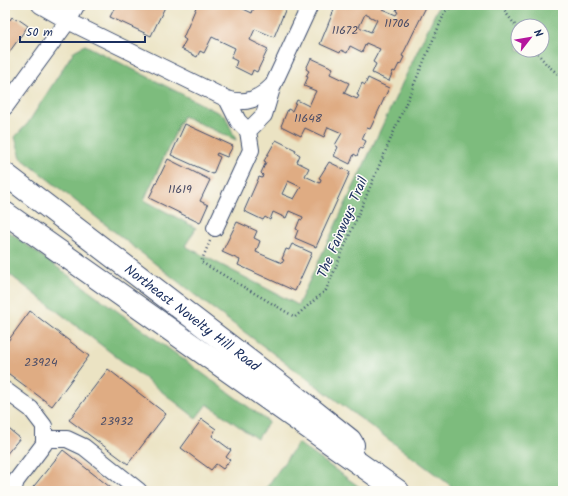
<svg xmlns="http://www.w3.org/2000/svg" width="568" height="496" viewBox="0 0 568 496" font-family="Kalam,sans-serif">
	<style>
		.forest { fill: #7dbc7d; stroke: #4c766e; fill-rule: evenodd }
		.building { fill: #dfac83; fill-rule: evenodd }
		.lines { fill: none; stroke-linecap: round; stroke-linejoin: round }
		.street-casing { stroke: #3a4a6d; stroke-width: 18 }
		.secondary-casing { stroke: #3a4a6d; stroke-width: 24 }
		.path { stroke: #3a4a6d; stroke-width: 2.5; stroke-dasharray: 1 3; stroke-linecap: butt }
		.street { stroke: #fff; stroke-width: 16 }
		.secondary { stroke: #fff; stroke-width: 22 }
		.labels { text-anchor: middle; stroke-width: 3; stroke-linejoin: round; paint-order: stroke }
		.number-label { font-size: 12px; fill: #4c4e67 }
		.street-label { font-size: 14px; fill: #1b2f5e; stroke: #fdfcf7 }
	</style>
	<rect width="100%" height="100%" fill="#fdfcf7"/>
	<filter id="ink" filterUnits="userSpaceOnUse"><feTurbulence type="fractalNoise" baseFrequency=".025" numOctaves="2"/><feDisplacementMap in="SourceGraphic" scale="8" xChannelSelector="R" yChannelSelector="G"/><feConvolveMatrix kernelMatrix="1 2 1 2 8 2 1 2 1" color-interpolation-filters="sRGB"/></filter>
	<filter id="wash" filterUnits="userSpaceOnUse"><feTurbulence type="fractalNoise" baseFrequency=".012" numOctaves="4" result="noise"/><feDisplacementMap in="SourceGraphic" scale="16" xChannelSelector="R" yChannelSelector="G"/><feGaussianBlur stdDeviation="0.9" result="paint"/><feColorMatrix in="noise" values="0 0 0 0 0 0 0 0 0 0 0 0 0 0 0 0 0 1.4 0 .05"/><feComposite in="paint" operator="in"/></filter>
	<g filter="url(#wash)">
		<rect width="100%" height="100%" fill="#ebe3c3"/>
		<!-- forest -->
		<path class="forest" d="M439,5h124v486h-105l-258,-192 -179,-141 -6,-21 13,-14 46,-72 11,-6 140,71 11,24 -53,-24 -39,84 52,28 -11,18 113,59zM518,26h24v24h-24z
			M5,229l264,193 -12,17 -50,-35 -11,14 -191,-147z
			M298,443l67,48h-101z"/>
		<g id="blocks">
			<!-- building -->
			<path class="building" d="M116,5l8,4 1,-2 -3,-2h44l-15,31 -41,-19z
				M197,5h38l17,8 3,-8h25l6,3 -12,29 -19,-8 -5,11 18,9 -11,23 -4,-2 -2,5 -16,-8 2,-6 -6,-3 4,-10 -23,-11 -8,16 -4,-2 -3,6 -16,-8 5,-9 -3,-2z
				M336,5h48l-2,4 14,6 2,-3 -2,-1 2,-6h29l-25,51 2,1 -4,8 -1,-1 -4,8 -2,-1 -4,10 -17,-8 4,-9 -3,-2 7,-13 -14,-6 -4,9 -12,-6 -3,7 -6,-3 -1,3 -20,-9zM365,14l12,6 -6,12 -12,-5z
				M5,16l5,4 2,-3 5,3 1,-1 10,7 -23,32z
				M311,58l22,10 -3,6 19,9 -5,10 13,6 2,-3 -2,-1 5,-12 3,2 3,-7 21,10 -17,37 -2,4 -3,-1 -5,11 4,2 -4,8 -2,-1 -3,8 -3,-2 -4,10 -16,-8 4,-9 -3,-2 7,-12 -14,-6 -4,10 -19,-9 -4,8 -20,-10 7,-17 4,2 5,-11 12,6 4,-9 3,-6 -12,-5 4,-9 -2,-1 3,-5 -3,-2z
				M185,124l48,22 -6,11 -10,-4 -1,2 4,2 -7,17 -42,-19z
				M276,140l20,10 -1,2 5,3 -3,7 12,6 -4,8 15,7 1,-4 -2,-1 10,-16 21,10 -34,75 -21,-9 3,-8 -2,-1 4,-10 2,1 1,-3 -14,-6 -3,7 -13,-6 -3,8 -5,-3 -2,3 -19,-9 15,-34 3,1 1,-3 -2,-2 5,-11 -2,-1zM288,181l13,6 -7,12 -12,-5z
				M168,159l42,21 -10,21 8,4 -8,18 -51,-25z
				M237,222l20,9 -3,7 6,3 -4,11 26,11 2,-3 -2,-1 4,-10 3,1 3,-6 20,9 -17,38 -57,-26 2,-5 -18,-8z
				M30,311l59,45 -37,50 -47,-35v-26z
				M108,369l58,45 -38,50 -59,-44z
				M202,419l14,10 -4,7 19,14 -5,7 4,3 -7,9 -7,-5 -5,6 -30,-22z
				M5,426l15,12 -15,18z
				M63,450l52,41h-85z"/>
		</g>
	</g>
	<g filter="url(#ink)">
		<use href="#blocks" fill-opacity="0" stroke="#3a4a6d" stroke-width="1"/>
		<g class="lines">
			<defs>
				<path id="street" d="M40,5l28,16 159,78c19,6 32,0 46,-14
					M227,99l11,22 10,10
					M5,107l63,-86 9,-16
					M215,228l36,-78 -3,-19 16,-16 9,-30 37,-80
					M5,390l26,19 13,17v18l-28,37 -3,10
					M44,439h23l17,8 55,44"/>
				<g id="secondary">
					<path id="s1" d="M5,174l281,215 64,51 3,5"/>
					<path d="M5,213l393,278"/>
				</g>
			</defs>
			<!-- street casing -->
			<use href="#street" class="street-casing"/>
			<!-- secondary casing -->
			<use href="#secondary" class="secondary-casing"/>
			<!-- path -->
			<path class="path" d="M500,5l18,24
				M535,50l12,15 16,13
				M210,241l-9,21 94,55 31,-27 119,-278 9,-7"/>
			<!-- street -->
			<use href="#street" class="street"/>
			<!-- secondary -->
			<use href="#secondary" class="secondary"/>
		</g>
	</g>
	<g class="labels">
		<!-- number labels -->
		<g class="number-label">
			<text x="397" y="27">11706</text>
			<text x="345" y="34">11672</text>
			<text x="308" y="122">11648</text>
			<text x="180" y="193">11619</text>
			<text x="41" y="366">23924</text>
			<text x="117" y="425">23932</text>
		</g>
		<!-- street labels -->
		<g class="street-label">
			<text transform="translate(342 227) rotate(-67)" y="5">The Fairways Trail</text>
			<text dy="5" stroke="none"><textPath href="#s1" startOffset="236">Northeast Novelty Hill Road</textPath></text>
		</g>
	</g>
	<!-- margin -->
	<rect width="568" height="496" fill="none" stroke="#fdfcf7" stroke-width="20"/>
	<!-- north arrow -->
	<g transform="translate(530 38) rotate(59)"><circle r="19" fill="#fdfcf7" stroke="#a3aaba"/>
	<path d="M0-3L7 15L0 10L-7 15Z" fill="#b5179e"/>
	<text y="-6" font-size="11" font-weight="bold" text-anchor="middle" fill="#1b2f5e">N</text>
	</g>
	<!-- scale -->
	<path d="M20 36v6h125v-6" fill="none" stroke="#1b2f5e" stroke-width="2"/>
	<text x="26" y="36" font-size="12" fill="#1b2f5e" stroke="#fdfcf7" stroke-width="3" paint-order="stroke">50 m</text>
</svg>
